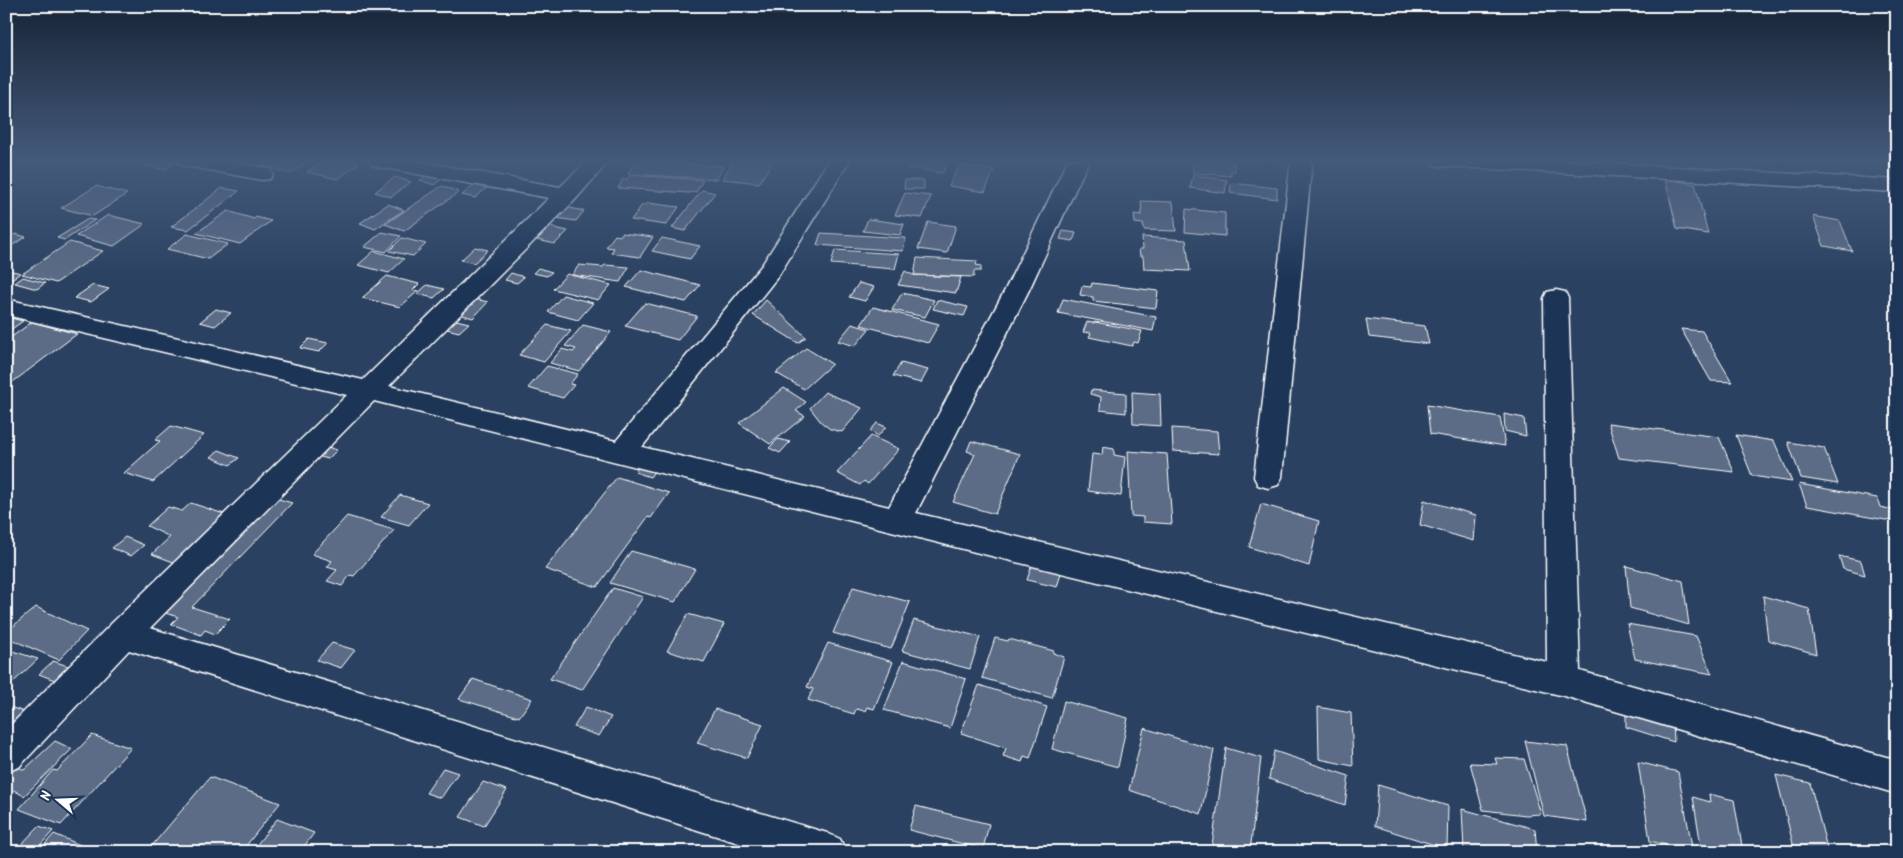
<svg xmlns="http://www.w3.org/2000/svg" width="1903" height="858" viewBox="0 0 1903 858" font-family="Kalam,sans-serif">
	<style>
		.building { fill: #5b6c86; stroke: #fff }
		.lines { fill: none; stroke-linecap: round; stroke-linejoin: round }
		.street-casing { stroke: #fff; stroke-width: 3 }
		.street { fill: #1d3557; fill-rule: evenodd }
	</style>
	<rect width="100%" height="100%" fill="#2a4161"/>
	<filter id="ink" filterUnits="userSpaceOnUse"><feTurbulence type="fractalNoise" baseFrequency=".02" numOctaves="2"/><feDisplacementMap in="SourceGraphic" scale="10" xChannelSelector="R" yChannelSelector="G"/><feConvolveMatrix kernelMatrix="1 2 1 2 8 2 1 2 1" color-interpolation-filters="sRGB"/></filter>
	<g filter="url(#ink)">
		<!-- building -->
		<path class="building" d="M152,160h17l7,2 -12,8 -19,-5z
			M269,160h42l-21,14 -29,-9z
			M323,160h32l-1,2 5,1 -21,16 -31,-7z
			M734,160h38l-3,5h2l-12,18 -37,-4z
			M910,160h20l17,3 -4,10 -36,-5z
			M1192,160h37v3h5l1,8h-4v5l-38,-3z
			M635,161l88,5 -6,13 -89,-5z
			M959,165l35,5 -9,22 -36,-6z
			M431,173l13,4 -10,8 -14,-5z
			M631,175l72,5 -7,12 -7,1 -71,-5 5,-9h4z
			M1193,175l34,5 -2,13 -35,-5z
			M395,177l16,5 -20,15 -16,-5z
			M1665,179l30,5 13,50 -31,-5z
			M905,180h19v9h-20z
			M476,183l13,3 -14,12 -13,-3z
			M1231,183l46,5v11l-47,-6z
			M96,186l31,8 -34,22 -32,-8z
			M442,186l17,6 -55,39 -19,-7z
			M222,188l17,3 -51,39 -17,-3z
			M702,190l13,3 -30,38 -13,-3z
			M905,193l26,3 -9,22 -27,-3z
			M1141,201l32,1 3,29 -32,-1 -1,-6 -8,-1 -1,-9 8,1z
			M648,203l31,4 -13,18 -35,-5 11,-15h4z
			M388,204l16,6 -29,19 -15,-6z
			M565,207l19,4 -8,10 -20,-3z
			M1186,209l39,4v23l-40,-4z
			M228,211l26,8 2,-2 15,4 -31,23 -44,-11z
			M108,215l37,9 -31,22 -38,-10z
			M1813,216l27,5 12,30 -28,-5z
			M88,219l7,1 -30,20 -8,-2z
			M868,219l36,5 -4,11 -37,-4z
			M928,222l28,4 -9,27 -29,-4z
			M550,227l18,4 -13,13 -18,-4z
			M1063,231l13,2 -3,8 -13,-2z
			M382,232l19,4 -15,16 -22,-5z
			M622,233l31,4 -13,20 -29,-4 3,-5 -8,-1 9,-12 5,1z
			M821,233l85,5 -3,13 -86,-6z
			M15,234l11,3 -20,12v-9z
			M187,234l41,10 -20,15 -41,-10z
			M1142,237l44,3 4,31 -46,-2 -1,-13h-3l-1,-7h4z
			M402,238l24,6 -13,12 -24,-5z
			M662,238l38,8 -10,13 -38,-8z
			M70,242l33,9 -47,32 -34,-9z
			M475,247l13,3 -14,13 -13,-3z
			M835,250l64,4 -4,15 -64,-5z
			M374,251l30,8 -15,14 -31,-8z
			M917,258l60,3 -1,4 5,1v5h-7v6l-60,-2z
			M579,265l24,2 2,-2 24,2 -9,15 -48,-7z
			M538,268l14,4 -5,4 -14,-3z
			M641,270l59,15 -14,17 -60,-15z
			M12,271l9,2 -10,6 -5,-1v-3z
			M905,271l8,4 48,2 -5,16 -58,-8z
			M511,273l13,4 -7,6 -12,-3z
			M567,274l44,11 -13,15 -45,-11z
			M387,276l32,8 -6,6 5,1 -18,16 -38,-9z
			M23,277l22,6 -8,6 -22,-6z
			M859,283l15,4 -9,14 -16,-4z
			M1092,283l66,8 -2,17 -63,-7v-4l-13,-2 2,-9 9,1z
			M93,285l16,4 -18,13 -17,-4z
			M427,285l17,4 -10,9 -17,-4z
			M902,293l32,7 -9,17 -33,-7z
			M563,295l30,8 -15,17 -30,-8z
			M475,299l13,3 -15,16 -14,-4z
			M1063,299l93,18 -3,14 -95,-18z
			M766,300l40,37 -8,6 -45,-28z
			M937,300l31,7 -4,9 -31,-7z
			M645,303l52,13 -19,24 -53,-14z
			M873,307l66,17 -11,19 -67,-18z
			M216,309l15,4 -16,13 -15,-4z
			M6,317l17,4 -17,12z
			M1366,319l59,7 4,18 -60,-7z
			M456,320l13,3 -10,9 -12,-3z
			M32,322l45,12 -71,53v-46z
			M1087,322l7,1 1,-1 47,9 -4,12 -4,-1 -2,4 -43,-9 2,-4 -8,-1z
			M852,324l17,5 -14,17 -17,-5z
			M547,325l24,6 -27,31 -25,-7z
			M583,325l28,7 -32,39 -29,-8 12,-14 11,3 3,-3 -11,-3z
			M1681,329l21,2 30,51 -21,-1z
			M309,339l19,4 -9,9 -19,-4z
			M806,348l26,16 -28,25 -28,-16z
			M901,363l27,7 -7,13 -28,-7z
			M547,366l31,8 -8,10 4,1 -11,13 -35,-10z
			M784,388l22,14 -10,9 9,5 -35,28 -31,-21z
			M1091,390l35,3v20l-26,-3 1,-13 -11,-3z
			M825,392l37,16 -20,24 -12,-3 -9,-7 -11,-14z
			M1132,392l28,2 1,32 -28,-2z
			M1427,405l73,12 5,29 -75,-12z
			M1504,414l20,4 2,18 -21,-5z
			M877,423l9,4 -8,9 -8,-5z
			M1608,423l111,14 15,35 -115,-14z
			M171,426l33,9 -51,47 -29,-9 36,-32 -5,-1z
			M1172,428l45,3 2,23 -46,-3z
			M1736,435l38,6 18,41 -40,-6z
			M871,436l28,13 -31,35 -4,-3 -4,4 -23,-12z
			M778,439l12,3 -10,11 -11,-5z
			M971,441l49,13 -25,60 -42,-12 22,-48 -8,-3z
			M1788,442l36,6 14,36 -37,-6z
			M327,447l10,3 -9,9 -11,-3z
			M1103,447l11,2v6l11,2 -4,39 -33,-5 4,-37 10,1z
			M219,450l20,8 -9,7 -19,-8z
			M1128,451l39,3 5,70 -29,-2v-5l-12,-1z
			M642,463l15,5 -7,9 -15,-5z
			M617,477l52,16 -18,25 -3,-1 -51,70 -52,-18z
			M1799,484l78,14 3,9 14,3 3,12 -90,-16z
			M400,495l28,8 -19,22 -28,-8z
			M272,497l20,6 -100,104 38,12 -15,15 -10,-4 -4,5 -30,-11 7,-7 -19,-6 64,-65 6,2 10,-9 -6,-2z
			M1424,500l52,15 -2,26 -54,-16z
			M191,503l36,12 -51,48 -24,-9 18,-17 -23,-11 21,-19 14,4z
			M1261,504l58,17 -10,45 -60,-19z
			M347,516l47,14 -40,46 -4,-1 -8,11 -15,-5 10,-11 -10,-3 5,-6 -20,-7z
			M125,537l19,8 -13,11 -19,-8z
			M631,551l64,18 -20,33 -65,-19z
			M1839,556l22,5 4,14 -22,-6z
			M1033,562l29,8 -5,17 -30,-7z
			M1626,566l57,15 6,44 -59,-17z
			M853,587l57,15 -19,47 -58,-16z
			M613,588l30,9 -61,93 -32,-11z
			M1763,596l46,13 7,45 -48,-14z
			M36,607l51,24 -28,29 -53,-23v-5z
			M688,614l36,10 -20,38 -37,-11z
			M914,620l66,17 -10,32 -68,-18z
			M1627,624l69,12 16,38 -77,-15z
			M995,638l13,3 1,-2 45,12 -1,2 11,4 -12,41 -70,-20z
			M332,643l23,7 -14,18 -24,-8z
			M828,643l65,19 -19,47 -7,-2 -2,4 -9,-2 -2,5 -46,-14 5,-11 -6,-2z
			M6,649l32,10 -32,30z
			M53,661l18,6 -14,14 -18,-7z
			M903,661l63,18 -16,49 -66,-18z
			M473,679l59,20 -13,18 -60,-18z
			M979,685l68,22 -17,51 -6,-2 -2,6 -19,-6 3,-8 -45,-15z
			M1064,701l64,17 -10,49 -66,-18z
			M10,707l17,6 -21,21v-22z
			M586,707l25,10 -12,19 -25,-9z
			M1318,707l33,6 2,53 -34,-7z
			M1626,707l47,15 1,20 -48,-15z
			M715,709l48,15 -16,34 -50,-15z
			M1144,728l70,22 -13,64 -72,-24z
			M92,735l39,13 -70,77 -42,-16 34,-39 4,1z
			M55,741l17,8 -48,47 -16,-9 -2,2v-12l11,-11 7,4z
			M1525,741l42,5 20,76 -43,-6z
			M1226,748l35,10 -11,94h-39z
			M1274,751l75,25 -4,29 -76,-26z
			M1495,758l29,1 17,55 -15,1 -43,-5 -13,-47 27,1z
			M1638,762l40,10 15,80 -43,-11z
			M443,768l15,5 -17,25 -15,-5z
			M1776,775l34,8 18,69h-33z
			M210,777l70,26 -39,49h-81l-10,-4z
			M483,782l24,8 -23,36 -24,-9z
			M1378,785l70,21 -1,43 -72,-23z
			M1709,794l25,6 9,52h-41l-9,-55 17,5z
			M916,806l73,18 -6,25 -74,-19z
			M1462,809l73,20 2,23h-73z
			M277,819l37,14 -14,19h-49z
			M39,826l14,5 -19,21h-20z
			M54,834l43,18h-59z"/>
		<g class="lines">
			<defs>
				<path id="street" d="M177,160h46l47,9 3,5 -3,5 -8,1 -75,-14 -7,-2z
					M411,160l149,27 28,-27h22l-35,40 -186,186 227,55 146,-176 67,-105h21l-71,115 -137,172 247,60 116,-217 63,-130h21l-60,130 -113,223 631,149 -3,-364 3,-6 9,-2 9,2 3,6 12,373 317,89v34l-333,-98 -593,-145 -597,-150 -224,227 677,205 13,6 6,13h-79l-638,-202 -110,117 -13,5v-42l105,-106 236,-229 -341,-80v-16l357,81 186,-182 -170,-31 -7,-2 -3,-4z
					M1291,160h21l-30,317 -4,8 -10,3 -10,-3 -4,-8z
					M1429,160h129l339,20v12l-458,-26 -7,-2z"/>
			</defs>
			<!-- street casing -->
			<use href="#street" class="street-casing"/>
			<!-- street -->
			<use href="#street" class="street"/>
		</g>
	</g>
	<!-- sky -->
	<linearGradient id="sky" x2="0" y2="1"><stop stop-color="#172435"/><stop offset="0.57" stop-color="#445a7b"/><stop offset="1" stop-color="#445a7b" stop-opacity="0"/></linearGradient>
	<rect width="1903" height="281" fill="url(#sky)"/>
	<!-- margin -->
	<rect width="1903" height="858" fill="none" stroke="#1d3557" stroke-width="25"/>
	<rect x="12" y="12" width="1878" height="833" fill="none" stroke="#fff" stroke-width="2" filter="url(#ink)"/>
	<!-- north arrow -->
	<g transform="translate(58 800) rotate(289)" stroke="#1d3557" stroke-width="4" paint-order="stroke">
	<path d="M0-4L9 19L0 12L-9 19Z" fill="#ffffff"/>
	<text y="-8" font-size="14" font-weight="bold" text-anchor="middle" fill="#ffffff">N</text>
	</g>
</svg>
